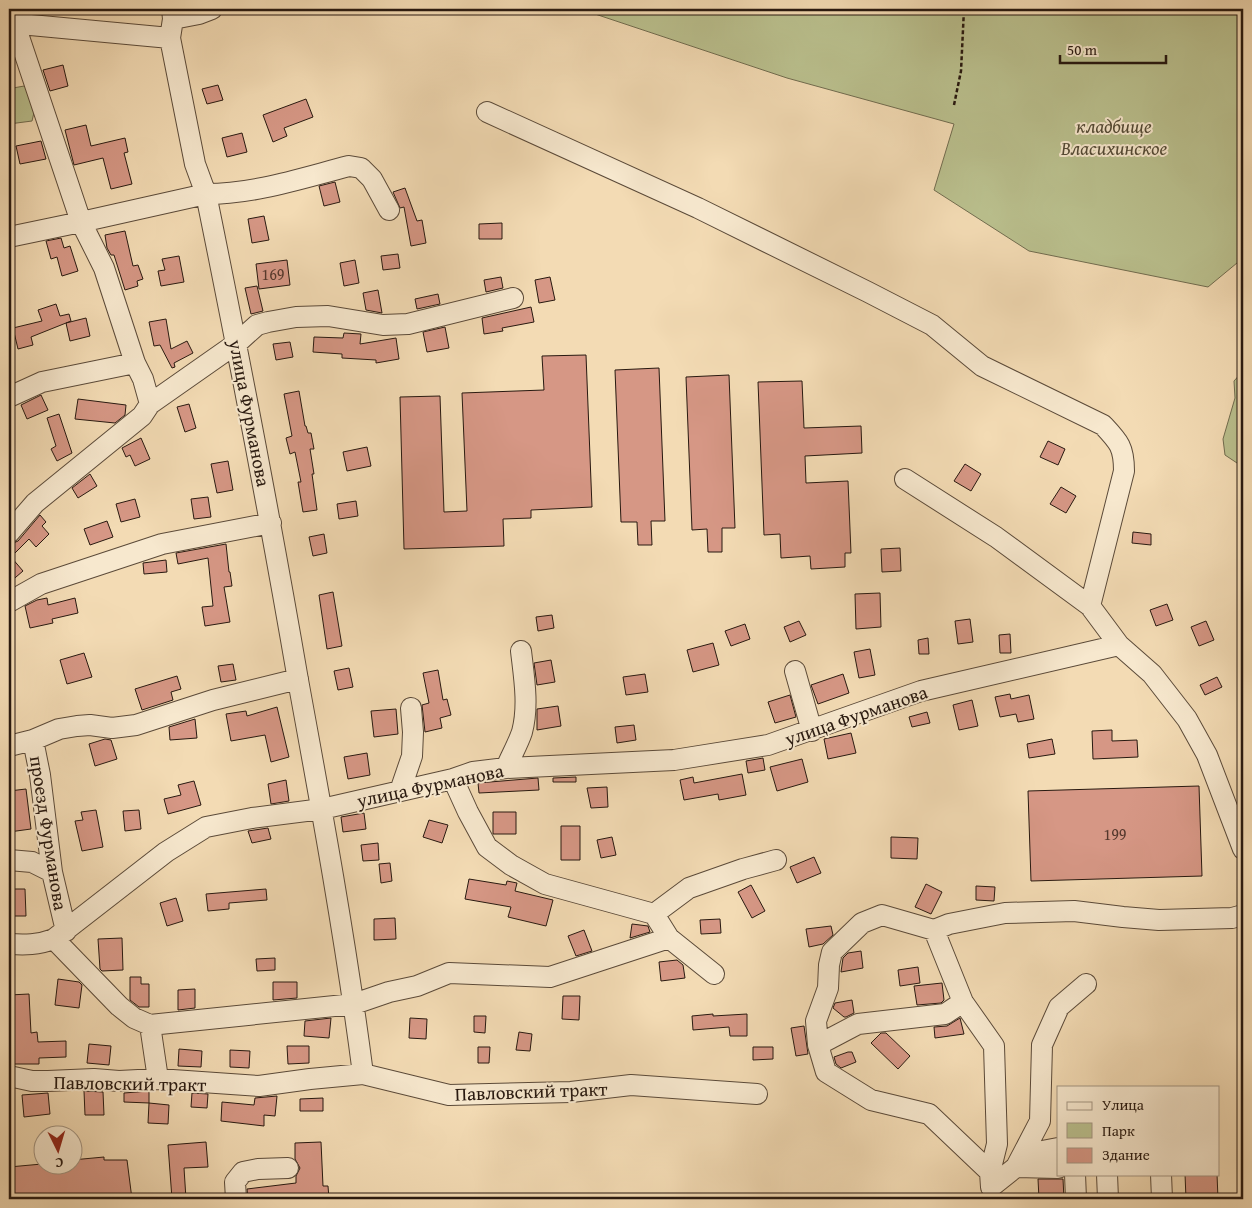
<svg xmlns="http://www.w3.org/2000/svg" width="1252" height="1208" viewBox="0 0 1252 1208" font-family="'Gentium Book Plus',serif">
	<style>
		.green { fill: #bac08e; stroke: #716c4f }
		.building { fill: #d69785; stroke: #281910 }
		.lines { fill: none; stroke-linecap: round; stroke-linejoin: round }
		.minor-casing { stroke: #5b4a39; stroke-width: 22 }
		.path { stroke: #281910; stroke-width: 2.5; stroke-dasharray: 4 2.5; stroke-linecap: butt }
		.minor { stroke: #f7e8ce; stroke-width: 20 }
		.labels { text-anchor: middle; stroke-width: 4; stroke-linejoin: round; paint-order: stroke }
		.number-label { font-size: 16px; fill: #54382d }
		.park-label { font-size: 19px; font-style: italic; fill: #544b36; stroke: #f7e8ce }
		.street-label { font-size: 19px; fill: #281910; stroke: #f7e8ce }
	</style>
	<rect width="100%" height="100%" fill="#f3dbb4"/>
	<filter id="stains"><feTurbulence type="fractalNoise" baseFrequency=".004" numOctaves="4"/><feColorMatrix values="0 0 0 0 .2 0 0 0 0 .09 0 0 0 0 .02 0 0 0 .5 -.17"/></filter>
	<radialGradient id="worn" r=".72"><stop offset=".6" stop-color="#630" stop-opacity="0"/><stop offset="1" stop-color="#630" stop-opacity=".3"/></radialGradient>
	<!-- green -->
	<path class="green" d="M580,9h663v249l-35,29 -179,-36 -95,-61 20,-66 -167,-46z
		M41,83l-9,38 -23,3v-32l4,-4z
		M1243,371v96l-18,-12 -2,-16 12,-41 -1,-17z"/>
	<!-- building -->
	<path class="building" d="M63,65l5,21 -18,5 -7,-21z
		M218,85l5,15 -16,4 -5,-15z
		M306,99l7,18 -29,11 3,8 -14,6 -10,-27z
		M86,125l5,21 34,-8 3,14 -4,1 8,31 -21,5 -8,-31 -29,7 -9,-35z
		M242,133l5,19 -20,5 -5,-19z
		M41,141l5,18 -26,5 -4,-18z
		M335,182l5,20 -16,4 -5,-20z
		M405,188l12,33 5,-1 4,23 -15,3 -7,-39 -4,1 -7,-16z
		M264,216l5,24 -17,3 -4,-24z
		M502,223v16h-23v-15z
		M125,231l8,35 5,-1 5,14 -6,2 1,5 -13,4 -11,-35h-3l-4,-7 -2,-13z
		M61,238l3,10 6,-2 8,25 -16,5 -5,-19 -6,2 -5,-18z
		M398,254l2,14 -17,2 -2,-14z
		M179,256l5,26 -23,4 -3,-15 7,-1 -3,-11z
		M287,260l3,25 -31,4 -3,-25z
		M355,260l4,23 -15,3 -4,-23z
		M501,277l2,11 -17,4 -2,-12z
		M550,277l5,23 -16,3 -4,-23z
		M257,286l6,25 -12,3 -6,-26z
		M378,290l4,23 -16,-3 -3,-17z
		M438,294l2,10 -23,5 -2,-10z
		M56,304l4,12 9,-2 2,7 -5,2 20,-5 4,18 -20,5 -4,-18 -35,14 2,8 -15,4 -5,-21 29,-7 -4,-11z
		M531,307l3,15 -32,6 1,3 -19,3 -2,-16z
		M166,319l5,30 16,-8 6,12 -19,10 1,4 -3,1 -12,-23 -6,1 -5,-24z
		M445,327l4,21 -22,4 -4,-20z
		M344,333l17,1 -1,10 36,-6 3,21 -23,4v-3l-34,-2v-4l-29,-2 1,-15 29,1z
		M290,342l3,15 -17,3 -3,-16z
		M586,355l6,152 -61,3v8l-28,1 1,27 -100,3 -4,-152 40,-1 4,116 23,-1 -5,-118 82,-3 -2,-34z
		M659,368l6,153h-14l1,24h-14l-1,-23h-16l-6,-152z
		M729,375l6,153h-13v24h-14l-1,-23 -15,1 -6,-153z
		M802,381l2,47 57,-2 1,27 -57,3 1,27 42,-2 3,72h-6v14l-34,2 -1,-13 -29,2 -1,-24 -16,1 -6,-153z
		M299,391l6,35h1l2,7h3l3,16h-4l4,25h-2l5,36 -14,2 -5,-30h3l-6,-30 -5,2 -4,-16 6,-2 -8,-42z
		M41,395l7,15 -21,9 -6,-14z
		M78,399l48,6 -1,10 -10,8 -40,-4z
		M189,404l7,24 -11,4 -8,-25z
		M59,414l13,39 -15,8 -6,-12 5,-3 -9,-28z
		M141,438l9,21 -15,7 -5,-11 -4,2 -4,-9z
		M1048,441l17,8 -7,16 -18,-8z
		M367,447l4,19 -24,5 -4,-19z
		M228,461l5,29 -16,3 -6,-29z
		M965,464l16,10 -10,17 -17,-10z
		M90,474l7,12 -19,12 -6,-10z
		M1061,487l15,9 -10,17 -16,-9z
		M208,497l3,20 -17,2 -3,-20z
		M135,499l5,18 -19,5 -5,-18z
		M356,501l2,15 -19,3 -2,-15z
		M40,515l6,7 -4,4 7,8 -13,13 -7,-8 -18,18 12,14 -14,12v-38l9,-4z
		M107,521l6,16 -23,8 -6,-16z
		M1133,532l18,2v11l-19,-2z
		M324,534l3,19 -14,3 -4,-19z
		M226,544l3,28h1l2,14 -8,1 6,35 -25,4 -3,-19 11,-1 -5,-48 -30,6 -2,-11z
		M900,548l1,23 -19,1 -1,-23z
		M166,560l1,12 -23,2 -1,-11z
		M333,592l9,54 -15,3 -8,-54z
		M880,593l1,34 -25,2 -1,-35z
		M47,598l1,7 27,-7 3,15 -26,6 1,4 -23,5 -5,-22 12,-6z
		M1167,604l6,16 -17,6 -6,-16z
		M552,615l2,13 -16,3 -2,-14z
		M970,619l3,23 -15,2 -3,-23z
		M799,621l7,14 -16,7 -6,-15z
		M1206,621l8,19 -15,6 -8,-19z
		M745,624l5,15 -19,7 -6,-15z
		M1010,634l1,19h-11l-1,-18z
		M928,638l1,16h-10l-1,-14z
		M713,643l6,22 -26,7 -6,-22z
		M870,649l5,26 -16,3 -5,-26z
		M84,653l8,24 -25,7 -7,-24z
		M551,660l4,22 -18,3 -3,-22z
		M233,664l3,16 -15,2 -3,-16z
		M349,668l4,19 -15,3 -4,-19z
		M438,670l5,30 4,-1 4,16 -11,3 2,10 -17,4 -3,-27 7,-2 -6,-30z
		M645,674l3,18 -22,3 -3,-18z
		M843,674l6,19 -31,11 -7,-19z
		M177,676l4,13 -10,3 2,8 -31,10 -7,-21z
		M1217,677l5,10 -17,8 -5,-10z
		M1010,694l1,5 18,-4 5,24 -16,3 -2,-8 -16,3 -5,-20z
		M790,695l6,22 -21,6 -7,-21z
		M972,700l6,26 -19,4 -6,-25z
		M558,706l3,20 -24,4v-21z
		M277,707l12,50 -18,5 -6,-27 -34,6 -5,-27 20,-3 1,5z
		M396,709l2,25 -24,3 -3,-26z
		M927,712l3,11 -18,4 -3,-10z
		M195,719l2,19 -27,2 -1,-13z
		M634,725l2,15 -19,3 -2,-16z
		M1112,730v11l25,-1 1,17 -45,2 -1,-28z
		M851,733l5,20 -28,6 -4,-20z
		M105,739l6,1 6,19 -22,7 -6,-22z
		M1052,739l3,15 -26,4 -2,-14z
		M367,753l3,22 -22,4 -4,-22z
		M763,758l2,12 -17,3 -2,-12z
		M802,759l6,23 -31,9 -7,-24z
		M742,774l4,21 -27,5 -1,-6 -34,6 -4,-20 13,-3 1,6z
		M576,777v5h-23v-4z
		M538,778l1,12 -60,3 -1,-10z
		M286,780l3,21 -18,3 -3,-20z
		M194,781l7,24 -33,9 -4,-15 17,-4 -3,-10z
		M1199,786l3,90 -171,5 -3,-90z
		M607,787l1,20 -17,1 -4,-20z
		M26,789l5,40 -22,3v-41z
		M96,810l7,37 -21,4 -7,-30 8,-1 -2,-8z
		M139,810l2,19 -16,2 -2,-20z
		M493,812h23v22h-23z
		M364,813l2,16 -23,3 -2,-15z
		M429,820l19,5 -6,18 -19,-6z
		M561,826h19v34h-19z
		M268,828l3,11 -19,4 -4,-12z
		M612,837l4,18 -15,3 -4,-18z
		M891,837l27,1 -1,21 -26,-1z
		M378,843l1,17 -16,1 -2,-16z
		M814,857l7,16 -24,10 -7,-16z
		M390,863l2,18 -11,2 -2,-19z
		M469,879l37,6 1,-4 10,2 -2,8 38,9 -7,26 -38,-9 3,-10 -46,-8z
		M926,884l16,8 -11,22 -16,-7z
		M751,885l14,26 -13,7 -14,-26z
		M976,886l19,1 -1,14 -18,-1z
		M9,889h16l1,27h-17z
		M266,889l1,11 -38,3v6l-21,2 -2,-17z
		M176,898l7,23 -16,5 -7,-23z
		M395,918l1,21 -22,1v-21z
		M720,919l1,14 -20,1 -1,-14z
		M632,924l16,2 2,6 -20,6z
		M831,926l2,9 -10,9 -14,3 -3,-18z
		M584,930l8,21 -16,5 -8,-20z
		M122,938l1,32 -21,1 -2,-2 -2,-30z
		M861,951l2,17 -22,4 2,-14 5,-5z
		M275,958v12l-18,1 -1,-12z
		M677,960l6,5 2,13 -24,3 -2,-19z
		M918,967l2,16 -20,3 -2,-16z
		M130,977h11v7h8v23h-10l-9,-7z
		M58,979l21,3 3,3 -3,23 -24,-3z
		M273,982h24v16l-24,2z
		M942,983l2,17 -3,3 -24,2 -3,-19z
		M195,989v19l-17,2v-20z
		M29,994l2,39 6,-1 1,10 28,-1v16l-27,1v6h-30v-69z
		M563,996h17l-1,24 -17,-1z
		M852,1000l2,13 -8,4h-2l-11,-9 2,-5z
		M713,1014v2l34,-2v22h-17l-1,-9 -36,3 -1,-14z
		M474,1016h12l-1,17 -11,-1z
		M331,1018l-2,20 -25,-2 1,-15z
		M410,1018l17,1 -1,20 -17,-1z
		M960,1018l4,16 -29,4 -1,-11 13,-1z
		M804,1026l4,28 -12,2 -5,-28z
		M519,1032l13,2 -2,17 -14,-1z
		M881,1033h5l24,23 -12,13 -27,-26z
		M89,1044l22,2 -2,19 -22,-2z
		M287,1046h22v17l-21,1z
		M478,1047h12l-1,16h-11z
		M753,1047h20v12l-20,1z
		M179,1049l23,2 -1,16 -23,-1z
		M230,1050l20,1 -1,17 -19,-1z
		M848,1052h4l4,10 -15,6 -5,-4 -2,-7z
		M84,1091l19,1 1,23h-19z
		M149,1091v12l-25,-1v-9z
		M48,1093l2,21 -26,3 -2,-22z
		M192,1093l16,1 -1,14 -16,-1z
		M277,1096l-2,20 -11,-1v11l-43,-5 1,-19 32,3 1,-7z
		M323,1098v13h-23v-12z
		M149,1103l20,2 -1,19 -20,-1z
		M206,1142l2,25 -24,1 2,31h-14l-4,-54z
		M321,1142l2,44h5l1,13h-81l-1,-10 49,-6v-7l4,-8 -5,-9v-16z
		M104,1157v3h23l5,39h-123v-32l33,-3v2h30v-6z
		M1185,1174h32l1,25h-32z
		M1038,1179h25l1,20h-25z"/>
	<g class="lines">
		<defs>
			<path id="minor" d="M172,9l1,10 -3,19 25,126 11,30c49,0 96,-16 143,-28l12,2 11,11 17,31
				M173,19l26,-5 13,-5
				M14,22l67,200 23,46 31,95 8,16 7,25
				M9,23l161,15
				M487,112l211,96 170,84 64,33 50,41 121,59c16,17 21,22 21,46l-34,135
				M9,237l72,-15 125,-28c33,162 64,323 92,486 24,131 48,262 65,394
				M9,397l33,-15 93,-19
				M9,533l26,-30 107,-87 8,-12 87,-61 20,-18 11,-3 28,-5 32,-1 55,9 25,-1 105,-26
				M9,602l32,-18 121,-40 109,-21
				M1119,645l33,29 35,45 20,36 36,94
				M795,671l17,60
				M9,746l24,-6
				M506,768c5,-12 12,-24 16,-36 7,-26 2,-55 -1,-81
				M453,779l15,33 19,35 24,18 34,19 109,30 15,24
				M400,791l12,-35 1,-24 -2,-24
				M9,860l23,2 20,10
				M654,914l35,-26 54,-19 33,-9
				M934,930l29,72 31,44 3,98 -7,28 1,15
				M66,931l-14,-59 -12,-97 -7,-35 26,-11 18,-3 13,-1 22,3 24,-3 77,-25 85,-21
				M54,939l65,67 15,12 16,7 204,-21 35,-12 28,-6 32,-13 101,4 119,-39 45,36
				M9,944c16,1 29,1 45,-5l112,-87 40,-25 46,-9 70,-9 131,-30 20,-7 33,-4 168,-8 94,-15 153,-54 198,-46 -29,-39 -94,-69 -91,-58
				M150,1025l8,54
				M818,1045l40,-21 87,-10 18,-12
				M9,1076l23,5h16l46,-2 25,2 39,-2 101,7 51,-7 53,-5 86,21 122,-3 60,-7 126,9
				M1018,1166l19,-14 21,-4
				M1016,1167l24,-46 2,-76 17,-38 27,-23
				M990,1172l-61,-58 -58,-14 -45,-28 -8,-27 -2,-24 12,-33 1,-23 3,-13 30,-29 20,-8 52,15 15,-6 56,-11 69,-2 49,6 36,3 73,-2 11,-3
				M1075,1174l1,25
				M1107,1174l1,25
				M1161,1174l1,25
				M991,1187l25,-20 42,1
				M236,1199l-1,-17 8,-10 15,-3 30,-1"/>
		</defs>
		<!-- minor casing -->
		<use href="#minor" class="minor-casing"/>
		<!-- path -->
		<path class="path" d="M954,105l7,-34 3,-62"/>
		<!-- minor -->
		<use href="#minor" class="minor"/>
	</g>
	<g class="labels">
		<!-- number labels -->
		<g class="number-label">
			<text x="273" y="280">169</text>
			<text x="1115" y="840">199</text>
		</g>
		<!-- park labels -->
		<g class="park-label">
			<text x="1114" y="133">кладбище<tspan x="1114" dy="22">Власихинское</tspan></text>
		</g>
		<!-- street labels -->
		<g class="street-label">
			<text transform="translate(250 413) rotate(79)" y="7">улица Фурманова</text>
			<text transform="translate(856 715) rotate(-19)" y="7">улица Фурманова</text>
			<text transform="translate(430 785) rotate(-12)" y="7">улица Фурманова</text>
			<text transform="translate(49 833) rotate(81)" y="7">проезд Фурманова</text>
			<text transform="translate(130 1083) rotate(1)" y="7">Павловский тракт</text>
			<text transform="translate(531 1091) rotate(-2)" y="7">Павловский тракт</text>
		</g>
	</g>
	<!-- margin -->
	<rect width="1252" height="1208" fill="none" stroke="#f3dbb4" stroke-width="30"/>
	<rect x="10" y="10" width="1232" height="1188" fill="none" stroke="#281910" stroke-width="2.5"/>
	<rect x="15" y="15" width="1222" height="1178" fill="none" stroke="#281910"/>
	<!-- legend -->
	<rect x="1057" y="1086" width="162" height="90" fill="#f7e8ce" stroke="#a49582"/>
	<rect x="1067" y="1102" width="25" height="8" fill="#f7e8ce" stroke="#a49582"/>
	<text x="1102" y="1110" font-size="15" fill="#281910">Улица</text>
	<rect x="1067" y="1123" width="25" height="15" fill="#bac08e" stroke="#a49582"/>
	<text x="1102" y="1136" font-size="15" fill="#281910">Парк</text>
	<rect x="1067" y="1148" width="25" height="15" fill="#d69785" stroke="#a49582"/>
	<text x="1102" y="1160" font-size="15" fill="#281910">Здание</text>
	<!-- north arrow -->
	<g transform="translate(58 1150) rotate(175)"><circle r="24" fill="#f7e8ce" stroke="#a49582"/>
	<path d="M0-4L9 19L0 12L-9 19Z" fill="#8f2418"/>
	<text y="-8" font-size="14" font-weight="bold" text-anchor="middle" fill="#281910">С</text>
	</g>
	<!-- scale -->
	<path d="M1060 55v8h106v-8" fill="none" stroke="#281910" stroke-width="2.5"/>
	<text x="1067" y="55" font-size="15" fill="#281910" stroke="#f7e8ce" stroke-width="4" paint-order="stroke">50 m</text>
	<rect width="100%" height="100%" filter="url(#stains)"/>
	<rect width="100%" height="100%" fill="url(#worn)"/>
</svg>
